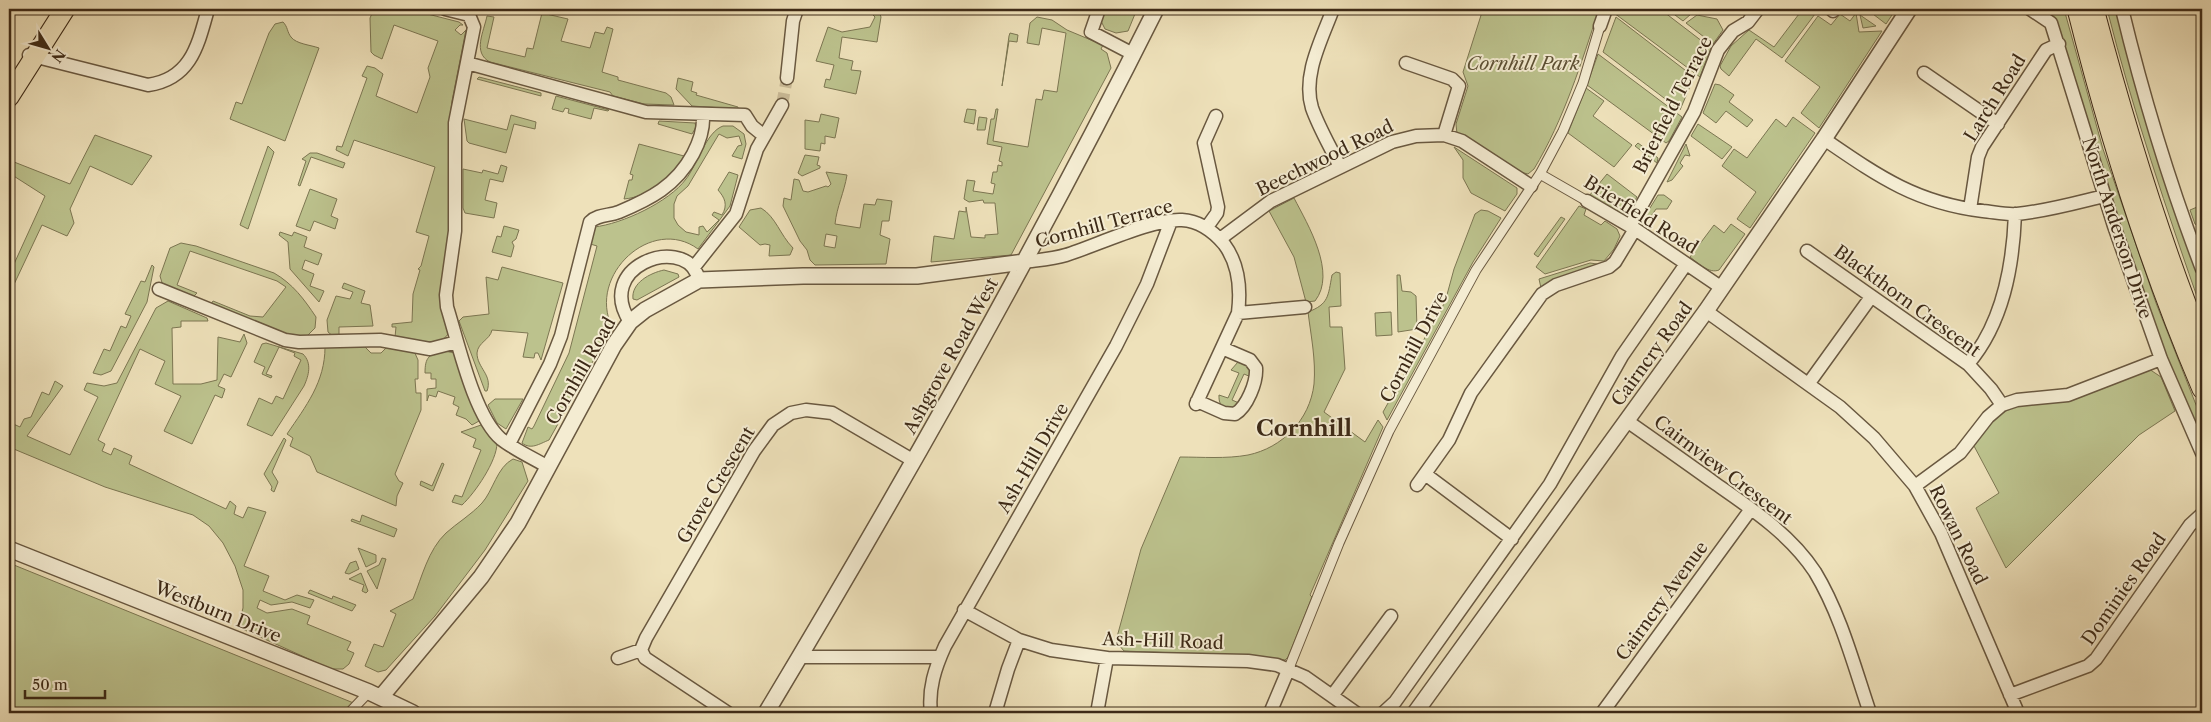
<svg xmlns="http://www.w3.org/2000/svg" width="2211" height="722" viewBox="0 0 2211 722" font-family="'Libre Caslon Text',serif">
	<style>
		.green { fill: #bcc28d; stroke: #7c7652; fill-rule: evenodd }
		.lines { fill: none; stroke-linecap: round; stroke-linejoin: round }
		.minor-tunnel { stroke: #cbbc99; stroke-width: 12; stroke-dasharray: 12 6; stroke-linecap: butt }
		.pedestrian-casing { stroke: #695840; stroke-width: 11 }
		.minor-casing { stroke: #695840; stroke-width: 15 }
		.tertiary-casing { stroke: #695840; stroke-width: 18 }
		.primary-casing { stroke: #3d2a17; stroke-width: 21 }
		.pedestrian { stroke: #f4ecd2; stroke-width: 9 }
		.minor { stroke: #f4ecd2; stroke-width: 12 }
		.tertiary { stroke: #f4ecd2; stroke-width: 15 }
		.primary { stroke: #eee1ba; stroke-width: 19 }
		.labels { text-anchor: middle; stroke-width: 4; stroke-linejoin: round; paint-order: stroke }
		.park-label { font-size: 18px; font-style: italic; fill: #5d5034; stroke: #f4ecd2 }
		.street-label { font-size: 18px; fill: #3d2a17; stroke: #f4ecd2 }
		.district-label { font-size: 22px; font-weight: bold; fill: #3d2a17; stroke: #f4ecd2 }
	</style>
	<rect width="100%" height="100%" fill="#eee1ba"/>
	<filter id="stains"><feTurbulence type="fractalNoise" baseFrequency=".004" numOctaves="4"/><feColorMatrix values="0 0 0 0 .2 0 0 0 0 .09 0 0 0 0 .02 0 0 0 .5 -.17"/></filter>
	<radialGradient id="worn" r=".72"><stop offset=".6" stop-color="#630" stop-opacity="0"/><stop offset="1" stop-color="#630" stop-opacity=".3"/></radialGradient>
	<!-- green -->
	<path class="green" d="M374,9h34l51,13 4,3h-3l-5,5 6,5 5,-5 -14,71 -3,26 -1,207c-11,17 -36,6 -53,3l1,-10h-4v-3l20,-2 1,-28 7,-24 -2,-1 3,-3 8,-30 -13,-4 19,-65 -81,-27 -6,16 -12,-6 1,-4 5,1 25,-69 -5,-2 5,-10 8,2 8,6 -7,22 41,17 13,-36 -2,-9 10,-27 -44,-16 -12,34 -8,-4 -3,-3 -1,-34z
		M1104,9h33l-9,22 -12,2 -11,-4 -4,-8z
		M1483,9h116c-18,55 -35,110 -65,160l-6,5 -8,-2 -63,-38 -1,-10 12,-38 -5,-14z
		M1616,9h44l51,39 -11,29 -86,-64z
		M1667,9h25l-1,5 -8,7z
		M1871,9h25l-10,15 -17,-13z
		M2040,9h24l39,140 53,154 46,117v23l-36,-83 -66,-187 -45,-155z
		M2107,9h11l70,235 14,38v29c-35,-100 -69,-200 -95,-302z
		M1802,10l13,4 -33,44 -26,-19 -27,37 -8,-7 -1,-3 11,-20 18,-16 25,17z
		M879,11l2,6 -4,25 -35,-5 -3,21 14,3 -2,9 10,1 -5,23 -32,-7 2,-8 4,1 4,-15 -18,-4 12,-34 14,5 28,-5 5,-10 -2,-2 2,-3z
		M542,13l26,6 -7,22 29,7 5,-16 9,2 3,-7 6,2 -11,43 16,5v3l48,13 5,4 3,8 -30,-1 -31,-8 -3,-4 -120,-30c-18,-9 -6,-31 -3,-46l7,1 -7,31 38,9 2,-9 6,1z
		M1856,13l3,19 23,-1 -63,97 -18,-15 19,-26 -35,-26 33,-45 13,9 9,-11 10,7z
		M1697,15l20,4 6,11 -10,14 -27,-21z
		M1860,15l16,11 -13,2z
		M1037,17l15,3 15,10 36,15 -2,4 6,4 4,15 -100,187 -80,7 3,-26 20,3 5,-28 7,1v-5l5,30 14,1v-3l13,-1 -3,-31h-11l-1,-3 -14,2 -5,-3 3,-19 8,1 -2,10 20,3 2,-10 -4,-1 2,-11h4l1,-7 4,1v-4l-3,-1 3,-14 -15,-3 4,-25h3l2,-10h2l-5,32 35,6 8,-48 6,1 2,-10 13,2 9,-59 -24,-5 -3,17 -12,-2 3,-20z
		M1616,17l78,60 -14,33 -77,-58z
		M283,22c5,5 4,10 8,15 5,7 20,8 28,11l-34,93 -55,-22 6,-17 6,2 27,-71 6,-9z
		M1010,33l8,2 -1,7 -8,-1 -7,45 7,-50z
		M1598,54l84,63 -13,24 -3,2 -79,-58z
		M479,77l62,16v3l-64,-17z
		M678,78l15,4 -2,9 6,2 -1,2 42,12v2l-46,-3 -16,-17z
		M1715,84l5,1 14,10 -5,7 24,18 -6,7 -21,-16 -10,12 -13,-10z
		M1586,88l18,13 -11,15 39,29 -18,22 -46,-34z
		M556,96l53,14 -1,1 -14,-3 -3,11 -23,-6 1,-4 -4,-1 -2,4 -11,-3z
		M967,109l9,1 -2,14 -10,-2z
		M821,114l18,4 -4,20 -10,-2v8l-4,-1 -1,8 -15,-2v-29l14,2z
		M511,115l25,7 -1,7 -21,-5 -8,29 -37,-10 -2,-2 -3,-22 43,11z
		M979,117l8,1 -2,12h-8z
		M1793,117l22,16 -65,95 -13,-9 19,-27 -34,-26 12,-17 13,9 29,-39 10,8z
		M659,121l36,2 1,4 -4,7 -34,-10z
		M1698,124l34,23 -10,12 -31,-23z
		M723,126h10l11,8 2,10 -4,15 -10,-3 6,-10 4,-1 -3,-9 -12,2 -8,-4 -31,52 -11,10 -3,8v14l4,7 8,7 13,3v-8l4,-1 4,6 12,-12 -7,-5 2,-3 8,3c6,-10 3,-17 -4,-25l11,-18 9,3 -8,31 -32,43c-46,-34 -111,26 -86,78l-63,113c-10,4 -18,10 -27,3l6,-16 4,2 2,-3 35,-73 28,-107 -10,-3 7,-16c28,-3 75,-25 92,-48 11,-14 20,-47 37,-53z
		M95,135l57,21 -20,29 -42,-19 -20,43 4,14 -7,13 -25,-11 -33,70v-20l36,-79 -36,-23v-13l61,24z
		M1638,143l20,15 -1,5 -22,-17z
		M639,144l45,12c-12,21 -35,41 -60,43l5,-19h3l1,-5 -3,-1z
		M1686,144l4,12 -5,-1 -5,8 3,3 -11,14 -5,2z
		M268,146l6,6 -26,77 -8,-4z
		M1454,147l63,41v6l-12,17 -34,-18 -8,-15v-18z
		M310,153h7l28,10 -2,5 -32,-11 -11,29 -2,-1 8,-24 -4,-2z
		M805,155l14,2 -2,8 3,1v2l-18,8 -4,-3z
		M501,165l6,2 -4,15 -13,-3 -5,21 12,3 -3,15 -29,-5 -2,-5v-39l19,4 1,-3 15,4z
		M826,172l21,3c-3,18 -10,31 -12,49l25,4 4,-24 11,1 2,-6 15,2 -3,20h-7l-2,14 10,4 -4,25 -71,1 -5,-5 -3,-10 -7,-9 -17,-35 1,-8 7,2 3,-21 5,1 4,11 5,1 18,-6 2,1 3,-3zM826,234l11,2 -2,12 -11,-2z
		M1607,174l30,23 -10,16 -6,1 -32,-18z
		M310,189l27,10 -6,17 7,3 -3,10 -21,-8 -4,10 -14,-5z
		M1658,195h6l8,6 -5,8h-11l-11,16v-9z
		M1294,198c14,27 43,75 21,103l-9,1 -12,-45 -25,-46z
		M2202,205v24l-7,-5 -5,-14z
		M1579,206l7,3 -2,6 17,10 4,-4 12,8 3,7 -6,13 -10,12 -13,-1 -46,14 -9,-7z
		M761,208c15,9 19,27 32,40l-3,7 -21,1 1,-11 -5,-1 -5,1 -21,-18 11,-17z
		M1481,210l7,1 13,7 -28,44 -86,158 -4,-8 62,-110 9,-33 21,-55z
		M1561,217l4,2 -27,38 -4,-3z
		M1731,224l14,10 -26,36c-10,4 -21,-7 -29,-13l24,-32 10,8z
		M504,226l15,4 -3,9 -4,3 2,4 -3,11 -19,-5 5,-16 4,1z
		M280,232l12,4 2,-4 13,5 -3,10 18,7 -4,11 -13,-5 -3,9 12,5 -4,12 14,5 -5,11 -29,-33 -2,-27 -9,-7z
		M181,243l15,3 78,27c19,11 30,26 42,44l-1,11 -8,8 -19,-1 -77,-31 2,-3 37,15 13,1 23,-30 -9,-6 -87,-30 -13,34 20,8 -5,5 -29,-12 -3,-10 10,-28z
		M1590,263l14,2 -63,23 -2,-9z
		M152,265l2,2 -7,35 -36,69 -10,4 -8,-2 11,-24 6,2 11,-25 5,2 5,-12 -6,-2 16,-33 4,1z
		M502,267l61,16 -22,77 -3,-7h-3l-1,5 -11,-1 5,-24 -36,-3c-2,10 -14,12 -15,23 0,15 16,22 10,38h-2l-26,-70 4,-4 26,-3 -3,-37 12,3z
		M664,270l14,4 1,3 -42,23 -4,-1c-2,-16 17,-26 31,-29z
		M1336,272l4,1 1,33 -12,1 1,20h12l3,42 -21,43 41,30 13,-22 5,7 -73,168 2,2 -24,60 -3,3 -32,-4 -129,-5 -6,-7 -1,-7 24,-88 39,-92c22,0 46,2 68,-2 34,-7 62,-35 66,-71 2,-24 -3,-48 -6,-72 21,-8 20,-16 24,-37z
		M1397,275h3l2,16 9,1 5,4 1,33 -19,3z
		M344,283l21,8 -4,12 9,2 3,21 -34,1v9l-5,1 -6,-5 -1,-12 9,-24 14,3 3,-7 -11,-4z
		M168,301l39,17 1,3h-27v6l-9,1 1,56h28l16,-4 1,-43 22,5 4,-8 3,9 -16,34 -7,-3 -6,12 7,3 -3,9 -7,-3 -23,49 -28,-13 17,-35 -26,-12 10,-23 -25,-12 -42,91 7,4 -3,7 9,4 3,-7 18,8 -3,8 97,45 4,-8 6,5 -2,8 9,4 5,-11 18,5 -22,54 25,10 -6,15 22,9 12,-5 17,5 -4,8 -18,-6 -21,3 -11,-5 -3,8 10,5 25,-4 18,7 -3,8 44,18 -4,8 7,3 -5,11 -6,5h-12l-93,-42 5,-19v-18l-8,-24 -12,-23 -14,-17 -16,-11 -88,-28 -96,-40v-25l11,5 4,-8 7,-2 11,-25 7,3 6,-14 8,5 -36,50 43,19 28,-58 -14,-7 3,-7 17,3 13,-3 39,-75z
		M1391,312l1,23 -16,1 -1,-23z
		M266,343l37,11c9,9 6,21 1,32l-32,50 -25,-11 12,-27 13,6 4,-8 7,3 18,-39 -7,-4 1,-3 -16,-6 -13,27 6,2 -1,2 -9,-4 3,-7 -11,-5 8,-18z
		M362,344l9,9h10l6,-6 27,4 4,9v19h-3l1,14h5v17l-26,64 4,7 4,2 -6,13 -1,10 -79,-34 -7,-16 -20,-10 3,-8 -6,-4c19,-28 38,-52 38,-87z
		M444,351l11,2 5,9 19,59 -7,4 -6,-6 -10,-4 3,-8 -6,-3 2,-7 -17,-6 -2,6 -7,-2 -2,6v-12l9,-1v-9h-5v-6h-6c0,-16 4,-19 19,-22z
		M1238,362l6,1 7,6v8l-7,-3 -12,26 7,3c-9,8 -21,7 -20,-8l9,3 11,-25 -8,-3z
		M2149,369l12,8 14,34 -36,24 -133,133 -30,-60 23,-15 -25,-47c14,-21 21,-32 45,-41z
		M495,399h28l-17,30 -9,-6 -9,-18z
		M481,425l16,18c0,18 -22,50 -35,62l-10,-3 3,-7 7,2 19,-47 -8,-3 3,-8 -15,-7z
		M284,438l2,2 -14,32 6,10 -4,10 -3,-2 1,-3 -8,-13z
		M513,459l9,3 6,19 -43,69 -50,66 -49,54 -8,2 -13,-6 9,-22 9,3 13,-33 -6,-3 23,-12c9,-22 15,-49 33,-66 11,-10 25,-18 36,-30 11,-12 15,-36 31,-44z
		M442,463l2,1 -11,27 -13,-6 1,-4 11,5z
		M362,515l35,14 -3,8 -43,-16 1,-2 8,3z
		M358,548l18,7v7l-10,5z
		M382,558l4,1 -9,30 -10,-18 12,-6z
		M356,561l3,8 -10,5 -4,-1 5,-10z
		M9,563l347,141 -11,9h-336z
		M361,573l7,18 -2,2 -4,-2 2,-6 -15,-6z
		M310,590l22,9 1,-3 23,9 -4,6 -44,-18z"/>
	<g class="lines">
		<!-- minor-tunnel -->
		<path class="minor-tunnel" d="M782,105l5,-27"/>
		<defs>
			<path id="pedestrian" d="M1540,174l47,27
				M1289,668l50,-125 50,-112 87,-161 64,-96 23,-43 20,-48 17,-57
				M349,713l20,-21"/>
			<path id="minor" d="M445,9l24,6 5,12 -19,96v108l-9,64 1,12c11,35 27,109 54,132 14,11 32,19 47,28
				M1099,9l-8,23 42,22
				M1333,9c-11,30 -31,66 -21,99 7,20 19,40 28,59
				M1831,9l2,2
				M2030,9l21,14 63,203 47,133 41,94
				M2122,9c21,87 48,176 80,260
				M1600,26l6,-17
				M29,55l119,30c43,-6 50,-40 60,-76
				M467,63l179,49 99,3 7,11 11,9
				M1406,63l46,16 7,7 -15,49
				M1924,73l74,51
				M787,78l6,-57 4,-12
				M1824,139c54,37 92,64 159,72 11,1 23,4 34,3 30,-3 58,-11 87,-18
				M1587,201l48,28 87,59
				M1970,209l8,-52 4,-10 64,-97 13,-6
				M1630,226l64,-114 24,-62 15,-19 15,-9 10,-13
				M1207,227l10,-14 1,-6 -14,-64 12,-27
				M1220,239l51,-38 121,-59 24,-6 28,-1 18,6 69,45
				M1807,251l161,113 23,25 11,16
				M1024,262c14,-2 29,-3 42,-7 29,-9 88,-37 116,-35 18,1 31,11 42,24 15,20 17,45 14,69l-42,91
				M694,267l42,-53 21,-65 25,-44
				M159,289l126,51 14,2 81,-2 50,9 27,-7
				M1706,311l134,96 34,31 41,48 26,47 77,180
				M1238,313l67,-6
				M630,322c-36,-55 50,-87 67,-48
				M1968,364c35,-41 45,-97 47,-150
				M1809,383l62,-86
				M1197,401l27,12 11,1c12,-7 22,-32 21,-46l-6,-8 -28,-12
				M1627,421c30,21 60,42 89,63 36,25 75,51 99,88 26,43 39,94 55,141
				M509,444l41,-80 11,-28 29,-114c8,-8 19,-6 29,-10 31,-13 57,-26 74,-58 7,-13 11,-25 10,-40
				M1425,474l87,65
				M1417,485l32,-45 22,-47 71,-99 14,-9 53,-18 6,-5 20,-33
				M1915,486l45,-33 28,-36 14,-12 15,-5 51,-5 93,-36
				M964,610l55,30 32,10 56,8 141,3 29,4 28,12 51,36
				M800,657h140
				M618,658l23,-8
				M2010,695l78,-29 8,-7 94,-134 12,-11
				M1332,696l59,-80
				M728,713l-83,-55 -4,-8 5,-12 108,-187 19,-26 18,-12 15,-3 26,3 82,48
				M931,713c-3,-24 4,-45 14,-67l171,-300 31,-62 24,-63
				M995,713l13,-44 11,-29
				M1097,713l10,-55
				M1270,713l19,-45
				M1383,713l12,-11 155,-218 72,-128 64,-92
				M1602,713l149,-204"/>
			<path id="tertiary" d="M9,549l360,143 44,21
				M381,697l100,-120 37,-54 96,-178 16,-23 15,-12 54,-30 104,-4h114l107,-14
				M766,713c138,-230 270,-464 390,-704
				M1415,713l291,-402 118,-172 85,-130"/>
			<path id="primary" d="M2077,9c32,128 73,258 125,380
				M2094,9c30,113 64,226 108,335
				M9,97l56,-88"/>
		</defs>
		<!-- pedestrian casing -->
		<use href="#pedestrian" class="pedestrian-casing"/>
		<!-- minor casing -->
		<use href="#minor" class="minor-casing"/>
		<!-- tertiary casing -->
		<use href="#tertiary" class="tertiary-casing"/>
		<!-- primary casing -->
		<use href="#primary" class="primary-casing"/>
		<!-- pedestrian -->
		<use href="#pedestrian" class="pedestrian"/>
		<!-- minor -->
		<use href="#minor" class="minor"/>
		<!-- tertiary -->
		<use href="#tertiary" class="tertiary"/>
		<!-- primary -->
		<use href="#primary" class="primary"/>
	</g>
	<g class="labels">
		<!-- park labels -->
		<g class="park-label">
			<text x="1523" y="70">Cornhill Park</text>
		</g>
		<!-- street labels -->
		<g class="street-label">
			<text transform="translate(1995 98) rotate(-58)" y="6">Larch Road</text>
			<text transform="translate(1673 105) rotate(-63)" y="6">Brierfield Terrace</text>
			<text transform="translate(1325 158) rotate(-26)" y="6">Beechwood Road</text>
			<text transform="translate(1641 215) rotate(32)" y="6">Brierfield Road</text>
			<text transform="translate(1104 224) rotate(-15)" y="6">Cornhill Terrace</text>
			<text transform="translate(2117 228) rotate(72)" y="6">North Anderson Drive</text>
			<text transform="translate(1907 301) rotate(36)" y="6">Blackthorn Crescent</text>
			<text transform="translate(1414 347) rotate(-62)" y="6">Cornhill Drive</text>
			<text transform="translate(1652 354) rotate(-54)" y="6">Cairncry Road</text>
			<text transform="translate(951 356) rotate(-61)" y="6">Ashgrove Road West</text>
			<text transform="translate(581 371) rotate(-60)" y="6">Cornhill Road</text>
			<text transform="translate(1033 458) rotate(-60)" y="6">Ash-Hill Drive</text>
			<text transform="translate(1723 470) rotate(37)" y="6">Cairnview Crescent</text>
			<text transform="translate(716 485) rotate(-59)" y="6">Grove Crescent</text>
			<text transform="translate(1958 535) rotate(64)" y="6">Rowan Road</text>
			<text transform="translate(2124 589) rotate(-55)" y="6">Dominies Road</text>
			<text transform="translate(1662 601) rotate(-54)" y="6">Cairncry Avenue</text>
			<text transform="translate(218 612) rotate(22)" y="6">Westburn Drive</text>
			<text transform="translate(1163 641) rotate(2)" y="6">Ash-Hill Road</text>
		</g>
		<!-- district labels -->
		<g class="district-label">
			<text x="1304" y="436">Cornhill</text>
		</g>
	</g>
	<!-- margin -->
	<rect width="2211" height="722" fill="none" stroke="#eee1ba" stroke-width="30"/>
	<rect x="10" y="10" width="2191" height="702" fill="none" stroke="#3d2a17" stroke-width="2.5"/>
	<rect x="15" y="15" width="2181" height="692" fill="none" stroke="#3d2a17"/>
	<!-- north arrow -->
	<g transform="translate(48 48) rotate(127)" stroke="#f4ecd2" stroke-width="4" paint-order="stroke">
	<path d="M0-4L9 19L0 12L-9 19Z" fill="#3d2a17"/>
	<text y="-8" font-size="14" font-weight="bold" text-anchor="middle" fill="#3d2a17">N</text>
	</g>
	<!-- scale -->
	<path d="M25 690v8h80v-8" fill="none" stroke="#3d2a17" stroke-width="2.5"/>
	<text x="32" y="690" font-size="15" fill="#3d2a17" stroke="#f4ecd2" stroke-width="4" paint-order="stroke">50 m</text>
	<rect width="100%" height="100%" filter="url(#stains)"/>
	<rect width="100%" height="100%" fill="url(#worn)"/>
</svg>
